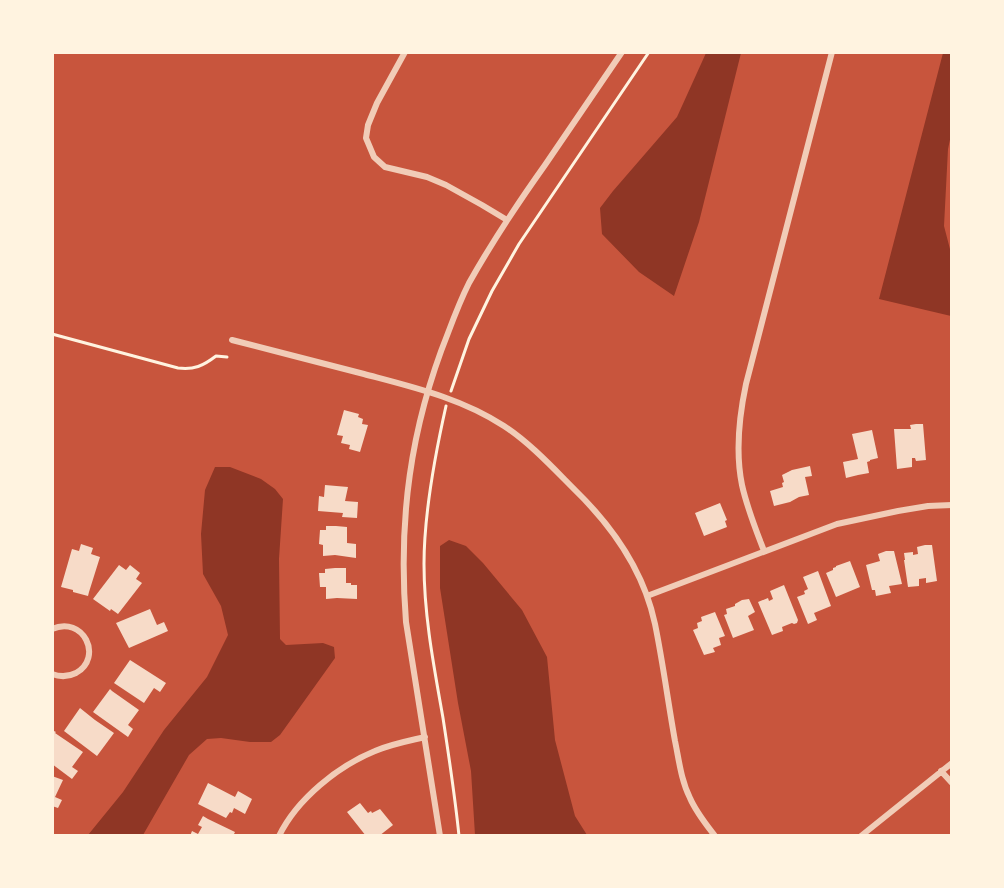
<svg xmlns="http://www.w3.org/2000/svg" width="1004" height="888" viewBox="0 0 1004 888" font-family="'Fira Sans Condensed',sans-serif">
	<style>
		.water { fill: #8f3625 }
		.building { fill: #f7dbc8 }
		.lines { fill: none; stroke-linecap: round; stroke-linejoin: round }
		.path { stroke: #fff3e0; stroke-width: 3 }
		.minor { stroke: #f1ccb7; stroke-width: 6 }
	</style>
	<rect width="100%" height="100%" fill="#c8553d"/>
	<!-- water -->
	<path class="water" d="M706,53h35l-42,169 -25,74 -35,-24 -37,-38 -2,-26 13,-17 64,-74z
		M943,53h9l-1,82 -3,14 -4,77 7,27v63l-72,-17z
		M215,467h15l31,12 14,10 8,10 -4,60 1,80 6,6 37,-2 11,4 1,11 -55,77 -9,7h-21l-29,-4 -14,1 -18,16 -46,80h-55l35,-43 41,-62 43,-53 21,-42 -7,-29 -18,-32 -2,-40 4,-44z
		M449,540l17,6 17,17 39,47 25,47 8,83 20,76 12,19h-112l-4,-64 -13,-68 -18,-115v-42z"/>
	<!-- building -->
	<path class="building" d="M344,410l15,4 -1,3 5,2 -1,5 6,1 -8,27 -11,-3 1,-4 -9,-2 2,-7 -6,-1z
		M916,424h7l3,36 -10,1 -1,-3h-3v9l-15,2 -3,-40h17l-1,-4z
		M872,430l6,28 -8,2v1l-3,1 2,11 -11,2 -12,3 -3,-16 15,-3 -6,-25z
		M810,466l2,10 -7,1 4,18 -10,2 -9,5 -16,4 -4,-15 13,-4 -1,-4 2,-1 -2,-7 10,-5z
		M325,485l23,2 -3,14 13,1 -1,16 -15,-1 1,-4 -25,-2 1,-15 5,1z
		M720,503l7,17 -2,1 2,6 -23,9 -9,-23z
		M326,526h10l11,1v16l9,1v14l-21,-3 -12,1v-11l-4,-1 1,-14h6z
		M81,544l12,4 -2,6 9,3 -11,35 -1,4 -15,-4v-2l-12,-3 11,-38 7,2z
		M925,545h7l5,36 -11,2v-5l-7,1v7l-11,1 -4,-27h1l-1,-7 9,-1v3l5,-1 -1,-7z
		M886,551h8l8,33 -13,2 2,7 -15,3 -1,-6h-3l-6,-25 14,-4 -2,-7z
		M850,561l10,26 -24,10 -10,-24 7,-3v-2l3,-1v-1z
		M119,565l7,5 4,-5 10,8 -4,6 6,4 -24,31 -7,-5 -1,2 -17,-12z
		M335,568h11v15h5v2h6v14l-20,-1 -11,1v-12h-6l-1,-14h6v-4z
		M818,571l13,35 -17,7 3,7 -9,4 -11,-27 8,-3 -1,-3 4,-2 -5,-12z
		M784,585l14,35 -1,3 -3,1 -2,-1 -10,4 1,4 -11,4 -14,-33 10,-4 1,3 4,-2 -3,-8z
		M749,599l6,13 -7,4 6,14 -21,8 -9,-23 3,-1 -1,-5 9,-3v-2l7,-4z
		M150,609l7,16 7,-3 4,9 -39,17 -13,-25z
		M715,612l10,24 -6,2 2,7 -8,3 2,4 -11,3 -11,-25 5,-2 -1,-5 5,-2 -1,-4z
		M130,660l36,23 -6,9 -6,-4 -10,15 -30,-20z
		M110,689l2,2 27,19 -11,15 5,4 -5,8 -35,-25z
		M80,708l15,12 19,13 -17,23 -33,-25z
		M54,731l2,1 -1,1 28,19 -11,15 6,4 -6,8 -20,-15v-31z
		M52,776l11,4 -8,17 7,3 -4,8 -6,-2z
		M208,783l27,14 3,-6 14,8 -7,15 -11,-6 -2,5 -2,-1 -4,6 -28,-14z
		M360,803l8,10 3,-2 1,2 8,-4 13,16 -14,11h-13l-19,-24z
		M203,816l5,3 27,13 -2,4h-43l2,-5 6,3 4,-7 -4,-2z"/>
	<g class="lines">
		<!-- path -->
		<path class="path" d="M52,334l126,34c16,2 25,-2 38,-12l11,1
			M451,391l18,-52 23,-48 27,-47 130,-192
			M446,406c-11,49 -22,108 -22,158 0,52 10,103 19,154 6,39 12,78 16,118"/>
		<!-- minor -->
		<path class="minor" d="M405,52l-28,51 -9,22 -2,13 8,19 11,10 42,10 19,8 36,20 25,15
			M232,340c44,11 88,23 132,34 49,13 97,24 140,52 26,17 49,42 71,64 38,37 69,82 80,134 8,39 13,78 20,117 4,19 6,39 15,57 6,14 15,25 25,38
			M764,551c-8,-21 -17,-43 -22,-66 -7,-34 -3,-68 4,-101l86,-332
			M647,596l190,-72 61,-13 30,-5 24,-1
			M52,629c31,-14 52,28 24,44 -8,4 -16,4 -24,1
			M941,771l11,12
			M279,836c18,-37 59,-70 96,-85 16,-7 33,-10 50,-14
			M440,836l-34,-214c-8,-101 4,-194 42,-289 6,-16 13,-34 21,-50 23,-41 49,-80 76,-118 26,-38 51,-75 77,-113
			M861,836l91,-73"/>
	</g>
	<!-- border -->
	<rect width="1004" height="888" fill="none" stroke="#fff3e0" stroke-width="108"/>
</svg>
